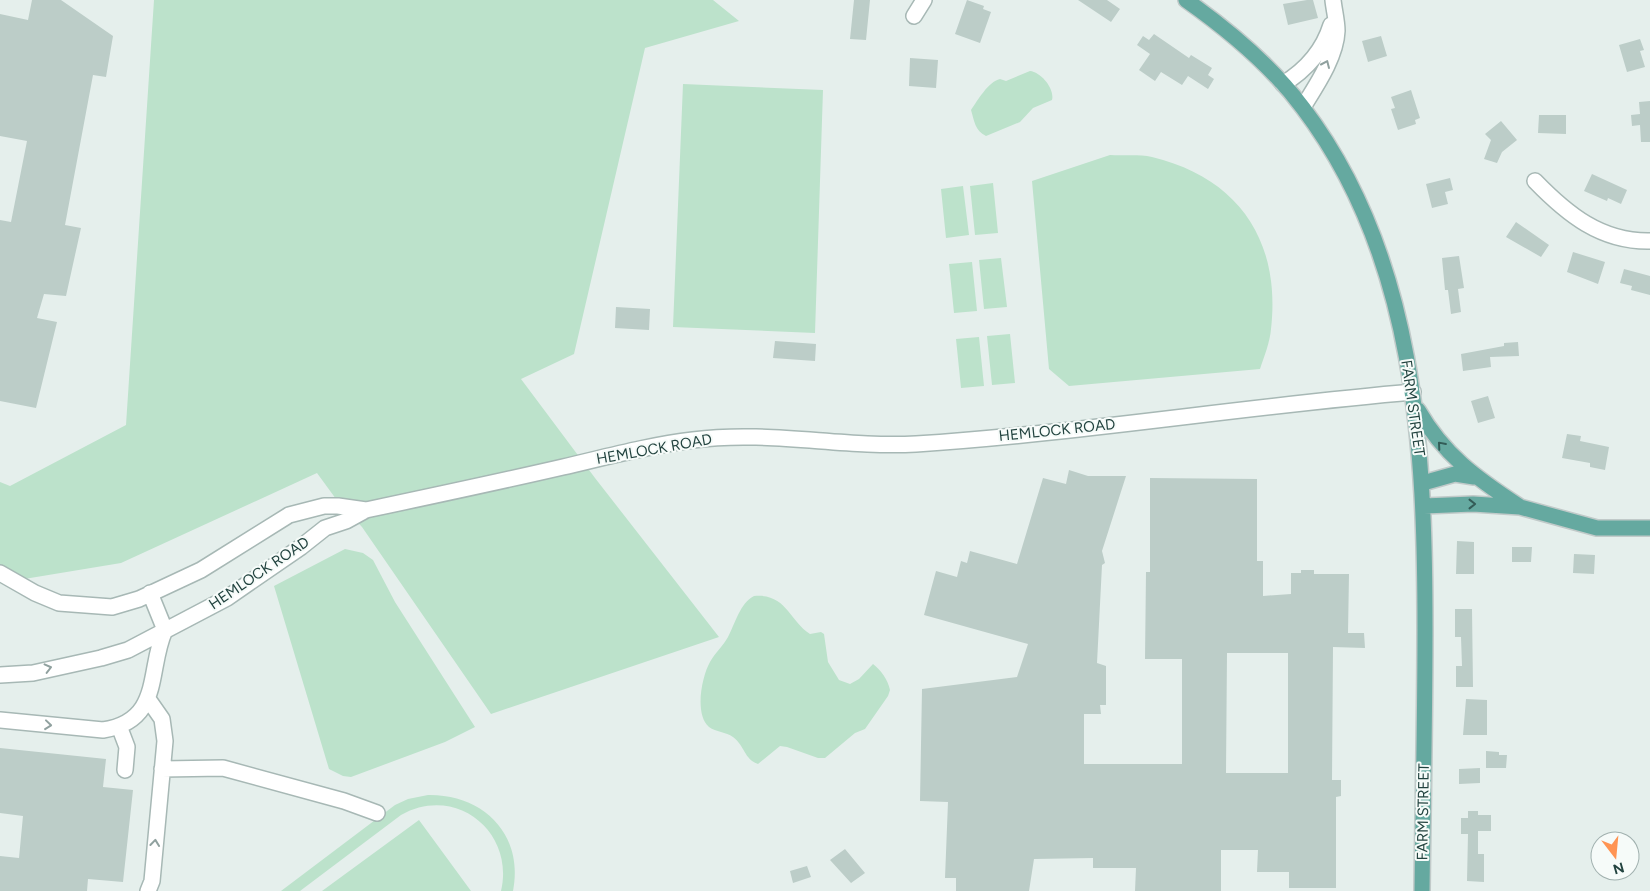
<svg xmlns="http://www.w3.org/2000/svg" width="1650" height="891" viewBox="0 0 1650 891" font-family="Figtree,sans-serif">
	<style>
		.green { fill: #bce2cb }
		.building { fill: #bccdc8; fill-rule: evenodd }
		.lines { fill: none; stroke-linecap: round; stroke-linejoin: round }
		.minor-casing { stroke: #a7b8b5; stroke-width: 18 }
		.major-casing { stroke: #c1cac9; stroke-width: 18 }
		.minor { stroke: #fff; stroke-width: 15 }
		.major { stroke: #65a9a0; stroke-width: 15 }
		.oneway { stroke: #90a19f }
		.oneway2 { stroke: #335c57 }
		.labels { text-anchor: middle; stroke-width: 4; stroke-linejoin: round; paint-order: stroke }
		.street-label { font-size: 15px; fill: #22433f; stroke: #f6fbf9 }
	</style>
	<rect width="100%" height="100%" fill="#e5efec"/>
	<!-- green -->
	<path class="green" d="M154,0h559l26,21 -94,27 -71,306 -53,25 74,99 124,159 -228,77 -129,-187 -26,-28 -19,-26 -196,90 -121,20v-101l10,4 116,-61z
		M1030,71c11,1 25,18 22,29l-19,8 -13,14 -34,14c-11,-5 -12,-16 -15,-26 7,-10 17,-28 29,-31l6,2z
		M683,84l140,6 -8,243 -142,-6z
		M1110,155c13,1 29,-1 42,2 87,21 129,84 119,172 -1,13 -7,28 -11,40l-191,17 -20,-17 -17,-188z
		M993,183l5,50 -23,2 -5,-49z
		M963,186l6,49 -23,3 -5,-49z
		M1001,258l6,49 -23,2 -5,-49z
		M972,262l5,49 -23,2 -5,-49z
		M1010,334l5,49 -23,2 -5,-49z
		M979,337l5,49 -23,2 -5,-49z
		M345,549l18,4 10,7 22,42 80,125 -30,15 -94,35 -8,-1 -14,-7 -55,-183z
		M754,596c32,-3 35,24 56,38l11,-2 3,2 4,28 11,18 11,4 9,-5 14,-15c8,6 15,16 17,26l-2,6 -23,33 -10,4 -30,25h-7l-31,-11 -7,-1 -22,18c-14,-5 -13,-18 -25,-27 -7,-5 -17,-5 -24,-10 -15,-13 -7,-51 1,-65 5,-9 13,-16 18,-25 7,-13 12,-34 26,-41z
		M428,795c55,-1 96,39 85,96h-12c14,-59 -45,-107 -100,-76l-101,76h-19l114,-86 13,-6z
		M419,820l52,71h-149z"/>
	<!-- building -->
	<path class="building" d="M32,0h29l52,36 -7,41 -13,-2 -28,150 16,3 -15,68 -22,-2 -7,24 20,4 -21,86 -36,-7v-181l11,2 16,-81 -27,-5v-122l28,6z
		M854,0h16l-4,40 -16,-1z
		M967,0l17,6 -1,3 8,3 -11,31 -25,-9z
		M1078,0h29l13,9 -9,13z
		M1307,0h6l5,18 -30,7 -5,-21z
		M1154,34l35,24 2,-3 21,13 -4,7 6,4 -6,10 -20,-13 -6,9 -21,-13 -6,9 -16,-11 11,-16 -13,-9 6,-9 6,4z
		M1381,36l6,20 -19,6 -6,-21z
		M1640,39l4,11 -4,1 5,16 -18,5 -8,-27z
		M910,58l28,2 -2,28 -27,-2z
		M1411,90l9,28 -5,2 1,4 -18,6 -7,-21 4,-1 -4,-11z
		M1650,101v41h-9l-1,-17 -8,1 -1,-11 9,-1 -1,-12z
		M1539,115h27v19l-28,-1z
		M1501,121l16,19 -15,12 -5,11 -13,-4 7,-19 -6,-6z
		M1592,174l35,16 -6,14 -13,-6 -1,3 -23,-10z
		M1450,178l3,12 -8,2 3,12 -16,4 -6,-24z
		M1516,222l33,23 -8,12 -35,-20z
		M1573,252l32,10 -7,22 -31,-12z
		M1459,256l5,32 -6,1 3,23 -10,2 -3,-24h-3l-3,-32z
		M1624,269l26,7v19l-19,-5 1,-4 -12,-3z
		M616,307l34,2 -1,21 -34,-2z
		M775,341l41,3 -1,17 -42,-3z
		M1518,342l1,14 -29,1 1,10 -28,4 -2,-17 43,-8v-3z
		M1488,396l7,22 -17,5 -7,-22z
		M1567,434l14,2 -1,5 29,6 -4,23 -15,-3v-4l-28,-5z
		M1069,470l19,6h38l-24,75 3,12 -3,2 -5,98 9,3v39h-6l1,9h-17v50h98v-105h-37l1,-87h4v-94l107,1v82h6v35l28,-2v-21h10v-3h13v4h35l-1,59h16l1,15 -32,-1 -1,133h9v16l-5,1v91h-47v-16h-32l1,-22h-37v41h-86l1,-23h-43v-10l-59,1 -5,32h-73v-13h-11l3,-76 -28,-1 2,-112 95,-12 11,-33 -104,-29 12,-44 21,6 4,-16 6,2 3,-12 47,13 26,-86 23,6zM1227,653h61v120h-62z
		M1457,541l17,1v32h-18z
		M1512,547h20l-1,15h-19z
		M1574,554l21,1 -1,19 -21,-1z
		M1455,609h17l1,78h-17v-21h6l-1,-29h-6z
		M1466,699l21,1v35h-24z
		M0,748l106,11 -3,28 30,3 -10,92 -35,-3 -1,12h-87v-35l19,2 4,-42 -23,-3z
		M1486,751l13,1v3h8l-1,13h-20z
		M1480,768v15l-21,1v-15z
		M1468,811h10v4h13v16h-13v23h6v28l-17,-1 1,-47h-7v-16h7z
		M845,849l20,24 -14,10 -21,-23z
		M807,866l4,11 -18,6 -3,-12z"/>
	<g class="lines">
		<defs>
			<path id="minor" d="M914,16l10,-16
				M1283,84c23,-14 40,-33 48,-59
				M1303,107c13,-21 33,-50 34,-76 0,-10 -3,-21 -4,-31
				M1535,181c32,33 66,61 115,60
				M0,573l35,20 24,10 53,4 27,-8 62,-29 88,-55 35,-9h14l28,4
				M0,675l33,-2 68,-15 27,-8 99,-52 74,-51 24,-19 21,-7 20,-11c66,-14 132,-28 197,-43 43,-10 87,-22 130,-27 75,-10 149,8 223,4 166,-11 331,-38 497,-52
				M148,699l14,20 3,22 -13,140 -4,10
				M0,720l103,10c60,-9 44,-61 62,-100l-15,-37
				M119,726l8,21 -2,23
				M162,769l61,-1 121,33 33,12"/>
			<path id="major" d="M1186,0c44,31 85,65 117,108 113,149 122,341 122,521 0,87 -2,175 -3,262
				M1418,410c26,45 58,68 101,96
				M1423,483l32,-9 19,3
				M1424,506l49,-2 47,3 77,21h53"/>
		</defs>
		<!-- minor casing -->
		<use href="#minor" class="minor-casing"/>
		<!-- major casing -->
		<use href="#major" class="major-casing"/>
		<!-- minor -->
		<use href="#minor" class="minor"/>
		<!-- major -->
		<use href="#major" class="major"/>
	</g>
	<!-- one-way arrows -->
	<defs><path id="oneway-chevron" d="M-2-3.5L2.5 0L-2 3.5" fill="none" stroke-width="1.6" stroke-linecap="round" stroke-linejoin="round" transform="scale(1.25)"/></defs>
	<g class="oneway">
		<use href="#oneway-chevron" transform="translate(1326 64) rotate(-66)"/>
		<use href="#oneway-chevron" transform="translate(48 668) rotate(-14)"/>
		<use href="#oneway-chevron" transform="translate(48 725) rotate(6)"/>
		<use href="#oneway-chevron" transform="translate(155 843) rotate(-84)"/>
	</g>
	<g class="oneway2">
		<use href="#oneway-chevron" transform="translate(1441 445) rotate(-131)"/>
		<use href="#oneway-chevron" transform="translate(1472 504)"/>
	</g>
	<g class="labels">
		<!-- street labels -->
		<g class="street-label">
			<text transform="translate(1413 408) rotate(82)" y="5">FARM STREET</text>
			<text transform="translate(1057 430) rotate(-6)" y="5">HEMLOCK ROAD</text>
			<text transform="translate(654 449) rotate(-10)" y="5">HEMLOCK ROAD</text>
			<text transform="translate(259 573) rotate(-34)" y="5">HEMLOCK ROAD</text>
			<text transform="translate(1423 812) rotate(-89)" y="5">FARM STREET</text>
		</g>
	</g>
	<!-- north arrow -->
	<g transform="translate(1615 856) rotate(164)"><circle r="24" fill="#f6fbf9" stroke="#a1b1af"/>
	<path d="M0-4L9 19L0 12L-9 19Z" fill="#ff9453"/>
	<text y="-8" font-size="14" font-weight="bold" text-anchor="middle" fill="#22433f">N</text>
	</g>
</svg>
